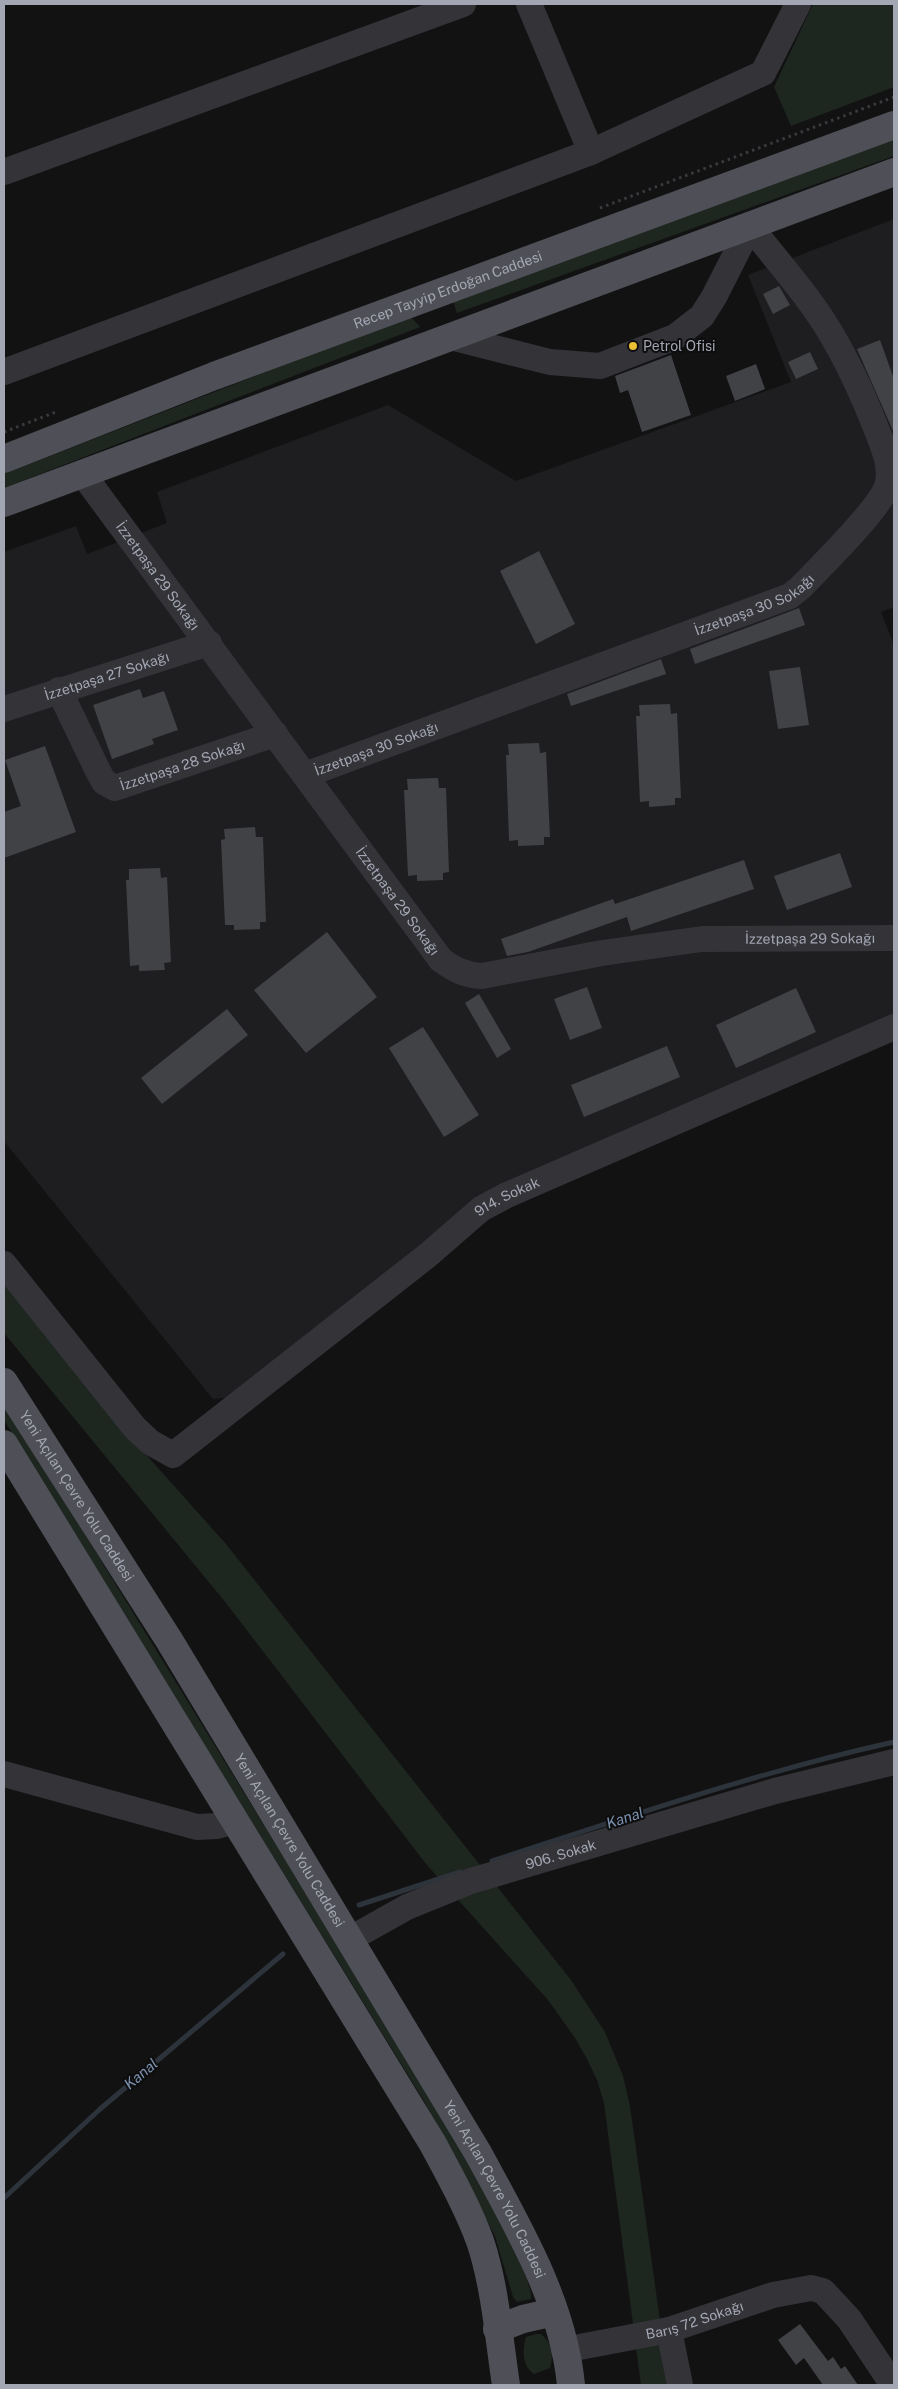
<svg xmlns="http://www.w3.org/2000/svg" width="898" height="2389" viewBox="0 0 898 2389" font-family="'Public Sans',sans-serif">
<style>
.built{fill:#1e1e20}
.green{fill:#1e2620}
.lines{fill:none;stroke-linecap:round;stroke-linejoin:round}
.stream{stroke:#2c333b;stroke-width:5}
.building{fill:#414246}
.path{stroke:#393a3f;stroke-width:3;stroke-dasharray:2.5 4;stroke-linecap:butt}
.minor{stroke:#333338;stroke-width:26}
.major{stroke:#4f5057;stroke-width:28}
.poi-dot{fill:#ebc032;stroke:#0d0d0e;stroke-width:2}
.labels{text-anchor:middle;stroke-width:4;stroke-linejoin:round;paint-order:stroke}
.street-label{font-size:14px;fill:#a3a7b3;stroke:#0d0d0e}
.poi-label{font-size:14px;fill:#a3a7b3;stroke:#0d0d0e;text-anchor:start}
.water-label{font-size:15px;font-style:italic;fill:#7b91ae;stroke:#0d0d0e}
</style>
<rect width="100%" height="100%" fill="#121213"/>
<path class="built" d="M894,219V607L881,612L894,645V1018L470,1205L230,1397L213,1399L4,1141V552L76,526L87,554L167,523L157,492L388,405L516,481L791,382L748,275Z"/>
<path class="green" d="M813,4H894V87L791,126L774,87Z
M894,138V156L457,313L453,301Z
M407,317L413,319L420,327L4,488V474Z
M4,1279L150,1459L226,1544L571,1980L605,2032L623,2076L630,2106L669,2385H641L604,2103L597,2080L587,2059L575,2038L548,2000L426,1864L226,1603L4,1333Z
M4,1403L430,2095C446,2124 536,2277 531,2299L517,2302L513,2297L495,2236L424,2101L4,1420Z
M536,2334H541C552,2343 554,2355 550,2368L534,2374C522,2366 522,2350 526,2337Z"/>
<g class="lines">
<path class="stream" d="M492,1861C625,1818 758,1772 894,1742
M359,1905L460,1872
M4,2198L99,2110L283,1954"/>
</g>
<path class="building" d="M779,286L790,305L773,314L763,294Z
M880,340L894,379V433L857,349Z
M810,352L818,369L796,379L788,362Z
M671,355L691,415L642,432L628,390L620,393L615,376Z
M756,364L765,389L735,401L726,376Z
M539,551L575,624L536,644L500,571Z
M799,608L805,625L695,664L690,649Z
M661,659L666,674L571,706L567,694Z
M800,667L809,725L778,729L769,671Z
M140,689L143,698L164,691L178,730L152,739L154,744L112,759L93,705Z
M670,704L671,714L677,713L681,798H675V805L649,807V801L640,802L636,716H640L639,705Z
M539,743L540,753L546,752L550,837H544V845L518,846V840L509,841L506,755H509L508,744Z
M45,746L76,832L4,858V812L21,806L5,760Z
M438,778L439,788H446L449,872L443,873V880L417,881V875L408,876L404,790H408L407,779Z
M255,827L256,837H263L266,922H260V929L234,930V925H225L221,840L225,839L224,829Z
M840,853L852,887L787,910L774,876Z
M744,860L754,889L631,931L627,917L528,952L507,956L501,939L613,899L615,904Z
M160,868L161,878L167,877L171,962L164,963L165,970L139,971V965L130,966L126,880H129V869Z
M327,932L377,997L306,1053L254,990Z
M587,987L602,1028L570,1040L554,999Z
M796,988L816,1032L736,1068L716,1025Z
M479,994L511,1049L497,1058L465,1003Z
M227,1009L248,1035L162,1104L141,1078Z
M423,1027L479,1115L444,1137L389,1048Z
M667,1046L680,1077L584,1117L571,1085Z
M800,2324L828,2361L833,2357L841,2369L845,2366L858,2385H823L804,2358L796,2365L778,2340Z"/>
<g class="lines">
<path class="path" d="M600,208L894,97
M4,432L56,412"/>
<g class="minor">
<path d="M529,4L591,152"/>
<path d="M4,172L463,4"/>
<path d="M4,372L591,152L763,73L798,4"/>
<path id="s1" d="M82,473L441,960C455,970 465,975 482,976L602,953L702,939L892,938"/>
<path id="s2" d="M59,690L98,771L104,782L115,788L275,734"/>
<path id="s3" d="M4,709L209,643"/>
<path id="s4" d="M305,775L790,596L801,587C821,566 879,510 887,486C893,467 883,446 876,428C863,395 848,362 830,332C808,295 777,261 750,226L714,297L702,316L675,337L600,366L550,362L450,337"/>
<path id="s5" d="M4,1264L135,1428L150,1442L173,1455L428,1255L481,1209L507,1195L894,1027"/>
<path d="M4,1774L197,1827L217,1826L235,1821"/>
<path id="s6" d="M350,1939L407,1907L471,1881L775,1791L894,1762"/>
<path d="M669,2330L680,2385"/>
<path id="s7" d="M564,2350L669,2330L773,2295L811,2288L823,2291L849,2319L893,2385"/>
</g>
<g class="major">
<path id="s8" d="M4,459L214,376L894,125"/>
<path d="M4,503L894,172"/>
<path id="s9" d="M4,1382L169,1640L478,2153C517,2225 563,2302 571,2385"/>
<path d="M4,1444L433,2144C450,2176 468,2208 480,2241C495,2285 499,2339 506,2385"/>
<path d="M497,2329L523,2319L554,2312"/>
</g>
</g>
<circle class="poi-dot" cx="633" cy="346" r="5"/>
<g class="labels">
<g class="street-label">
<text dy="5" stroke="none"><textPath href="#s8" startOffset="475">Recep Tayyip Erdoğan Caddesi</textPath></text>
<text dy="5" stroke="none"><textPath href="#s1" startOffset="128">İzzetpaşa 29 Sokağı</textPath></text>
<text dy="5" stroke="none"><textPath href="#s4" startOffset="481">İzzetpaşa 30 Sokağı</textPath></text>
<text dy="5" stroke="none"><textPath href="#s3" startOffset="108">İzzetpaşa 27 Sokağı</textPath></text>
<text dy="5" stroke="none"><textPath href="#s4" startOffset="76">İzzetpaşa 30 Sokağı</textPath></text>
<text dy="5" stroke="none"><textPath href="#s2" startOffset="186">İzzetpaşa 28 Sokağı</textPath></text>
<text dy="5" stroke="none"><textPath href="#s1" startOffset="532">İzzetpaşa 29 Sokağı</textPath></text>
<text dy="5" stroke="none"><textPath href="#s1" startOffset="981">İzzetpaşa 29 Sokağı</textPath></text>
<text dy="5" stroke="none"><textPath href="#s5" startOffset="680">914. Sokak</textPath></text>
<text dy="5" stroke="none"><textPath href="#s9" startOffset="135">Yeni Açılan Çevre Yolu Caddesi</textPath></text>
<text dy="5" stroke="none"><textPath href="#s9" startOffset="540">Yeni Açılan Çevre Yolu Caddesi</textPath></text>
<text dy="5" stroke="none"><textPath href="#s6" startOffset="228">906. Sokak</textPath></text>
<text dy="5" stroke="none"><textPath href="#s9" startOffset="945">Yeni Açılan Çevre Yolu Caddesi</textPath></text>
<text dy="5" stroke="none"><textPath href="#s7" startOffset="134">Barış 72 Sokağı</textPath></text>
</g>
<g class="poi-label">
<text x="643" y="351">Petrol Ofisi</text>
</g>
<g class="water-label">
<text transform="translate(625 1818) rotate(-18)" y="5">Kanal</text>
<text transform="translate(141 2074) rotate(-40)" y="5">Kanal</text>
</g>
</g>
<rect width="898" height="2389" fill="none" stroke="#a3a7b3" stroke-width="10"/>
</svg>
